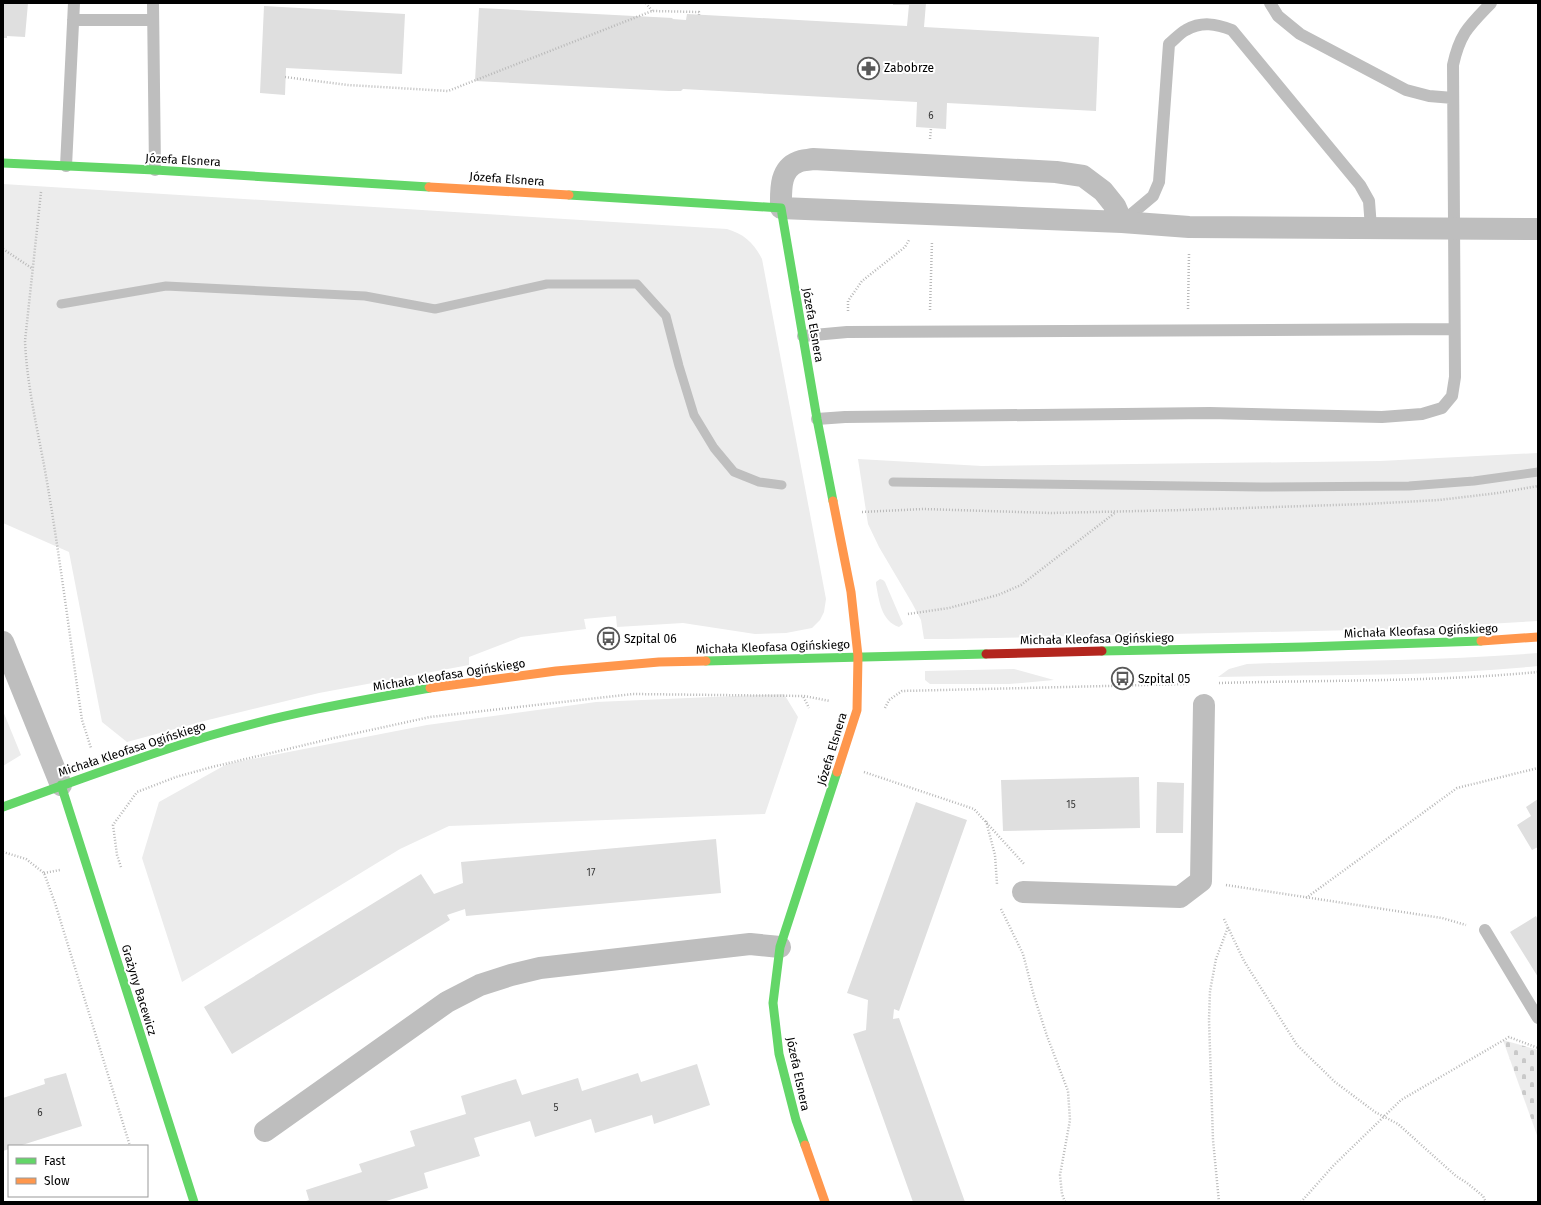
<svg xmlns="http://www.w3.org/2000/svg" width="1541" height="1205" viewBox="0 0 1541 1205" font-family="'Fira Sans',sans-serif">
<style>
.green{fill:#ececec}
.cemetery{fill:url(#cemetery-stones)}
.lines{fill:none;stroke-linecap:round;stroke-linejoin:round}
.stream{stroke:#bfbfbf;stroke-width:9}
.building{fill:#dfdfdf}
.path{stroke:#b9b9b9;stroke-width:2.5;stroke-dasharray:1 2;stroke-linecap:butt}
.lane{stroke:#bebebe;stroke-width:12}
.street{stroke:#bebebe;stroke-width:22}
.fast{stroke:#63d668;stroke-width:9}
.slow{stroke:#ff974d;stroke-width:9}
.jam{stroke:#b3261e;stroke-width:9}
.labels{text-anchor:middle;stroke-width:4;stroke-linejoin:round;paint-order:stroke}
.number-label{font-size:10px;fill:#383838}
.poi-label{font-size:12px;fill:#000;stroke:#fff;text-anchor:start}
.street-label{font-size:12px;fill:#000;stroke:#fff}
</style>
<defs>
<pattern id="cemetery-stones" width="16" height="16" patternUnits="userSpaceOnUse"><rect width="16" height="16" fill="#ececec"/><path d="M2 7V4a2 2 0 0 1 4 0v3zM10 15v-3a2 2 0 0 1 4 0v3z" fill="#c9c9c9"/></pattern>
</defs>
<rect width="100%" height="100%" fill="#fff"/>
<path class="green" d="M3,184L727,229C744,234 754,243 762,259L826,599L824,612L820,620L812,628L786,633L755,634L683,623L617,627L616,616L584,619L586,629L521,637L469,657V665L319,693L208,720L127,742L102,722L69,552L3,523Z
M1538,453V621L1401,629L947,639H924L921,620L912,603L879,547L868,524L858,459L982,466L1380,461Z
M880,579L883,580L885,582L903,624L899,627C881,621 879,600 876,584V582Z
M1538,653V666C1432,677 1324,674 1218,677L1229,669L1247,664C1344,660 1441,661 1538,653Z
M1014,669L1054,680L1009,684H930L925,680V671Z
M784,694L798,717L765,814L449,826L400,849L182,982L142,858L159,802L227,764L427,725L596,702Z
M3,711L21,755L3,766Z"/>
<path class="cemetery" d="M1503,1040L1538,1050V1138Z"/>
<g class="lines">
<path class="stream" d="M61,304L166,286L365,296L435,309L547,284H637L666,316L679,366L694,415L714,448L734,472L759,482L782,485
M893,482L1261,487L1409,486L1474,481L1538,472"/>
</g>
<path class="building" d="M3,3H28L25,37L7,36V38H3Z
M893,3H926L924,27L1099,37L1096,111L947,103L946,129L916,127L917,102L683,89L681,91H669L475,81L479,8L673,18L672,19L686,20L687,14L907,26L909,5H893Z
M264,6L405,14L402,74L286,68L285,95L260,93Z
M1139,777L1140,828L1003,831L1001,780Z
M1157,782L1184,783L1183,833H1156Z
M1538,799V847L1532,850L1517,825L1531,816L1526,807Z
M916,802L967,820L899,1011L894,1009L893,1019L899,1018L965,1202H913L853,1034L866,1030L868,1000L847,993Z
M716,839L721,893L466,916L465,909L447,915L450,920L232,1054L204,1007L421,874L434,894L463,883L461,862Z
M1536,916L1538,920V977L1510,932Z
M697,1064L710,1105L654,1124L652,1115L595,1133L591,1119L535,1137L530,1121L474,1138L480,1156L424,1173L428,1188L383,1202H303L309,1200L306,1190L362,1172L359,1164L415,1146L410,1131L466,1114L461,1096L516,1079L522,1095L578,1078L582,1091L638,1073L641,1082Z
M66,1073L82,1126L19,1146H9V1149L3,1151V1098L45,1084L44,1079Z"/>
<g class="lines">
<path class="path" d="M646,3L652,11
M285,77L348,85L448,91L652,11L699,12V15
M930,139L931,128
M41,192L25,341C27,387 38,431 46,476C60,557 70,639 82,720L91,748
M3,249L33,269
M1188,309L1189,254
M930,310L932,241
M848,311V301L862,281L905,247L909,240
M862,512L923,509L1051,513L1184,510L1366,504L1439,500L1498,493L1538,486
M908,614L949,608L998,595L1021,585L1116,512
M1219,683C1325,680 1432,682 1538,672
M804,696L830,701
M885,708L889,700L902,691L1188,684
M864,772L974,809L1025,865
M986,821L995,855L997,884
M3,852L26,859L44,873L55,903L130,1146
M121,867L117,855L113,825L137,792L176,777L212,767L334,738L430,717L633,694L803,696L809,708
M44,873L60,870
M1226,885L1442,918L1466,925
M1306,898L1457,788L1538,768
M1001,909L1023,954L1034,996L1047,1036L1068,1091L1070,1120L1060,1175L1062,1194L1065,1202
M1224,919L1244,961L1297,1045L1335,1082L1375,1112L1398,1124L1456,1176L1467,1183L1483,1196L1486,1202
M1219,1202L1213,1140L1209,1020L1210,991L1216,959L1228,927
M1301,1202L1334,1165L1401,1100L1509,1037L1538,1048"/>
<path class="lane" d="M153,3L155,170
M1270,3L1278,16L1300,34L1406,90L1429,96L1453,98
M73,20H153
M66,166L74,3
M1122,222L1153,196L1159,182L1169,44C1174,40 1180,33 1186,30C1202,21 1216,24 1232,30L1360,185L1369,201L1371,228
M803,336L847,332L1454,329
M817,419L845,417L1210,413L1382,417L1422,414L1442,408L1452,396L1455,377L1453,65C1460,33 1469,26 1491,3
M1485,930L1538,1018"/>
<path class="street" d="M1122,222L1115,206L1103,191L1083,176L1056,172L813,159C809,160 802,160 798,162C779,169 781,192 781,208L1122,222L1189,227L1538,229
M3,642L61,785
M1023,892L1180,897L1201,881L1204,705
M265,1131L447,1002L480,985L511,975L540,968L750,944L780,947"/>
<path class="fast" d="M3,163L155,170L429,187
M569,195L781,208L817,419L833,501
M1102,651L1304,647L1481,641
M706,661L986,654
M61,785L194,1202
M3,807C72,782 141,756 212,735C283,714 357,701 430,688
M805,1145L796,1120L779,1054L773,1003L780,947L837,772"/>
<path class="slow" d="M429,187L569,195
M833,501L851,592L858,656L857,710L837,772
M1481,641L1538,637
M430,688L556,671L659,662L706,661
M805,1145L825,1202"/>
<path class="jam" d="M986,654L1102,651"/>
</g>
<defs>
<symbol id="pharmacy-ring" viewBox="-11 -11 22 22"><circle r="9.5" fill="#fff" stroke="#595959" stroke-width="1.5"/><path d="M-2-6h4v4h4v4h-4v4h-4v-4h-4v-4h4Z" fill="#595959"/></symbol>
<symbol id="bus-ring" viewBox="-11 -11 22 22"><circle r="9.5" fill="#fff" stroke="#595959" stroke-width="1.5"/><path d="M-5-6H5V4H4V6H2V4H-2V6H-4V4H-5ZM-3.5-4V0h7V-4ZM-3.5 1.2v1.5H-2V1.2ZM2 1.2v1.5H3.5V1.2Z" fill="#595959"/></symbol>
</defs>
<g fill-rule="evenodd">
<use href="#pharmacy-ring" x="856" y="56" width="25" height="25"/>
<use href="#bus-ring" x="596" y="626" width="25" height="25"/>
<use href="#bus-ring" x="1110" y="666" width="25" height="25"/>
</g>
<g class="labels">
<g class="number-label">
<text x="931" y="119">6</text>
<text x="1071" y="808">15</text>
<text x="591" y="876">17</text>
<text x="556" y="1111">5</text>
<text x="40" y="1116">6</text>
</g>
<g class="poi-label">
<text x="884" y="72">Zabobrze</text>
<text x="624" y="643">Szpital 06</text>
<text x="1138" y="683">Szpital 05</text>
</g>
<g class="street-label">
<text transform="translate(183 160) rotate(3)" y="4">Józefa Elsnera</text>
<text transform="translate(507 179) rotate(4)" y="4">Józefa Elsnera</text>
<text transform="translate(813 325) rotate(80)" y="4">Józefa Elsnera</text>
<text transform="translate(1421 631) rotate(-2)" y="4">Michała Kleofasa Ogińskiego</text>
<text transform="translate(1097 639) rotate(-1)" y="4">Michała Kleofasa Ogińskiego</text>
<text transform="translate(773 647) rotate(-2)" y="4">Michała Kleofasa Ogińskiego</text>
<text transform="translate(449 675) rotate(-9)" y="4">Michała Kleofasa Ogińskiego</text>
<text transform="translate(132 749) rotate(-18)" y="4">Michała Kleofasa Ogińskiego</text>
<text transform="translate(832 749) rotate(-73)" y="4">Józefa Elsnera</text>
<text transform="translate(139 990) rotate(73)" y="4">Grażyny Bacewicz</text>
<text transform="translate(798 1074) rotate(78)" y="4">Józefa Elsnera</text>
</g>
</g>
<rect width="1541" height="1205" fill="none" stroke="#000000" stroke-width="8"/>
<rect x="8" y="1145" width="140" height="52" fill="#ffffff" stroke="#999999"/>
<rect x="16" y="1158" width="20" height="6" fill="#63d668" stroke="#999999"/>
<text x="44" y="1165" font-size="12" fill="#000000">Fast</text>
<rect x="16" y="1178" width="20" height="6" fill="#ff974d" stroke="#999999"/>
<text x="44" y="1185" font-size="12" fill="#000000">Slow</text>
</svg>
